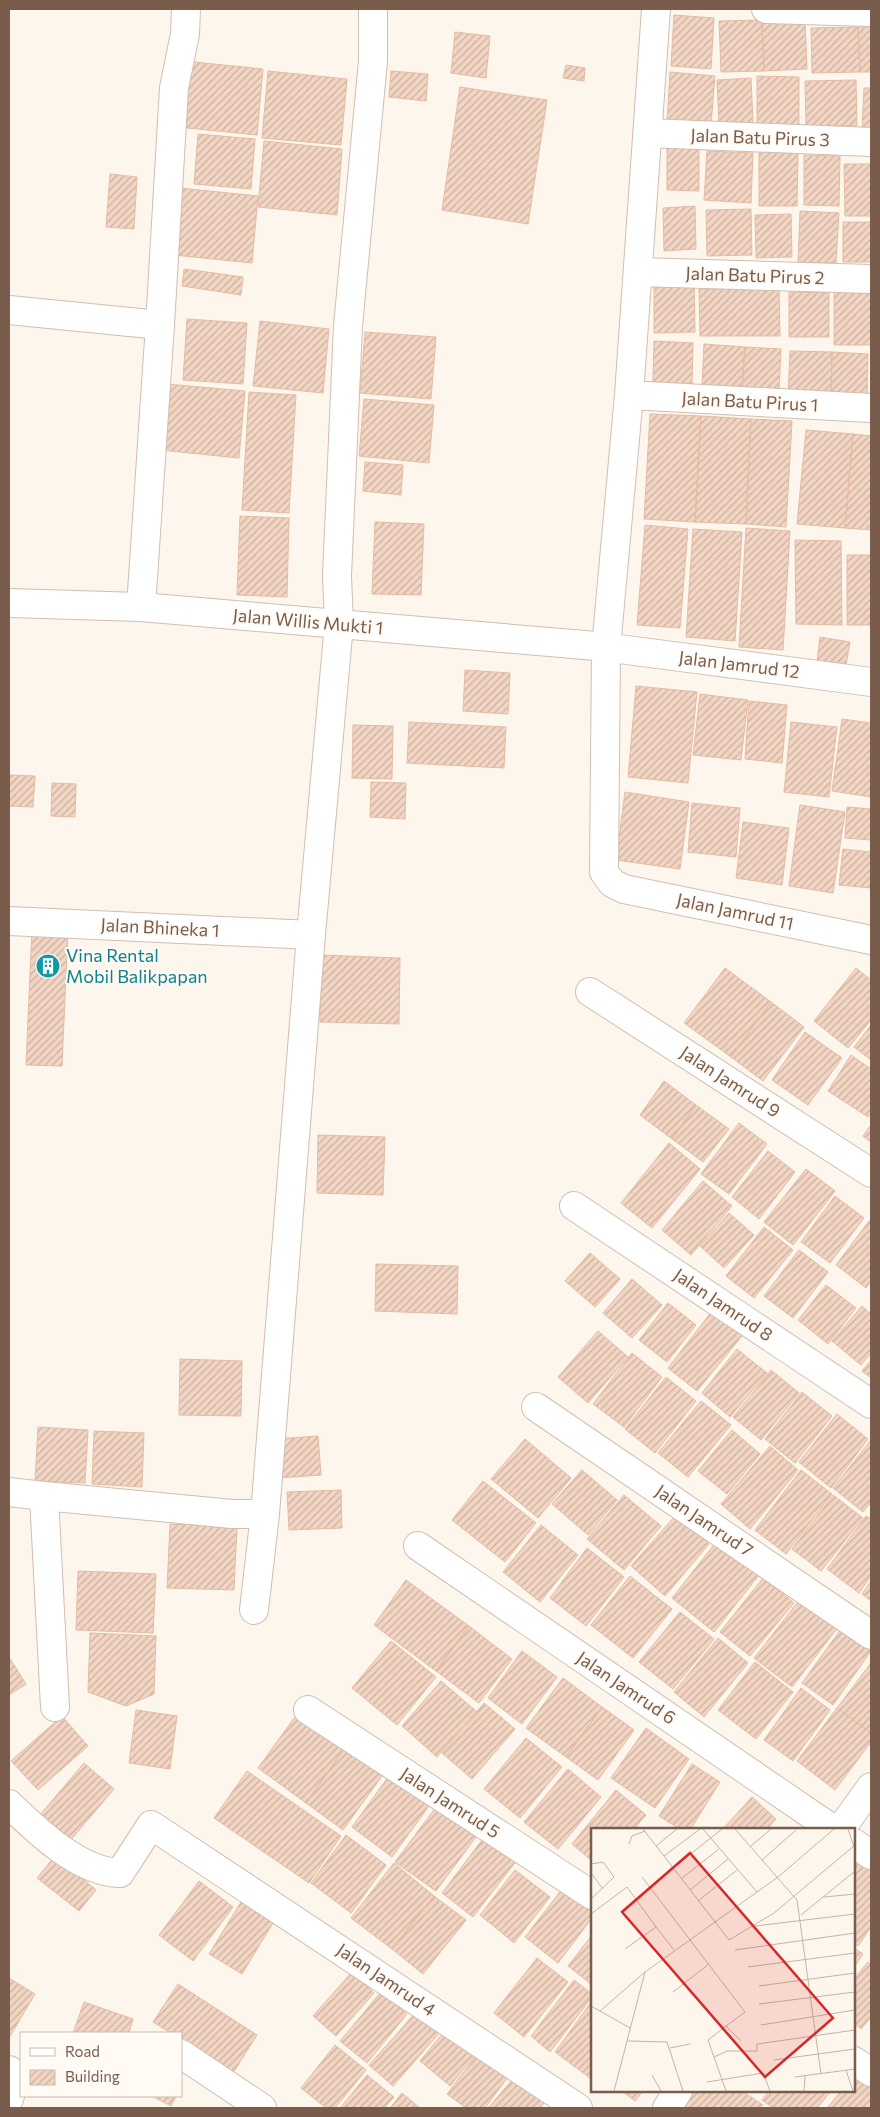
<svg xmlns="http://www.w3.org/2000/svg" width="880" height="2117" viewBox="0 0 880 2117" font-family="Commissioner,sans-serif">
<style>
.building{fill:url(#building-hatch);stroke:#e6bba3}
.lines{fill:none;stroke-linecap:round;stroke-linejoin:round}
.street-casing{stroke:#d1beb0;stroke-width:30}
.street{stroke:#fff;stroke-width:28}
.labels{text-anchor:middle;stroke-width:4;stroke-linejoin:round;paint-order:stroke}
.street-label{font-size:18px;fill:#7a5c4d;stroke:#fffaf3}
.culture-label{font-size:18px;fill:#0d838f;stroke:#fffaf3;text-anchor:start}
.inset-road{fill:none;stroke:#c5b3a7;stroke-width:1}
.view{fill:#d62828;fill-opacity:0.15;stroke:#d62828;stroke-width:2.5}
.inset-edge{fill:none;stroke:#7a5c4d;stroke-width:2.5}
</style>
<defs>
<pattern id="building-hatch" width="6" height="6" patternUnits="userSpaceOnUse" patternTransform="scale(1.25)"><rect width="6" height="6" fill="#f3d5c3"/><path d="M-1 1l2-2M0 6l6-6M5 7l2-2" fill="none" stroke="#cab0a1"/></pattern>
</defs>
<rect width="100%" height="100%" fill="#fdf6ec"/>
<path class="building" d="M674,15L714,18L711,69L671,66Z
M805,19L807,69L764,71L762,20Z
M762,20L764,71L721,72L719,21Z
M858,27H871V72H860Z
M858,27L860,72L812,73L811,28Z
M455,32L490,36L486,78L451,73Z
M185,61L263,69L257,135L178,127Z
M566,65L585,68L584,81L563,78Z
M268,71L347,79L341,145L262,138Z
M391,71L428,74L426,101L389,97Z
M670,72L715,76L711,125L667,122Z
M757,76L799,77V127L757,126Z
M751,78L753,123L719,124L717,80Z
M856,80L857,126H806L805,81Z
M460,87L547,100L528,224L442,210Z
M864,88H871V129H862Z
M198,134L255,139L251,189L194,184Z
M264,141L342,149L337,215L258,207Z
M667,145H699V191L667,190Z
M707,151L753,153L751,203L704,200Z
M759,151L798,152L797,206H759Z
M804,155L840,156L839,206L804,205Z
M844,164H871V216H845Z
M110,174L137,177L134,229L106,227Z
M180,188L258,196L252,263L174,255Z
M695,206L696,249L664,251L663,208Z
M751,209L752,255L707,256L706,210Z
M800,211L839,213L836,263L798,262Z
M791,214L792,257L756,258L755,215Z
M843,222H871V262H843Z
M184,269L243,277L241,295L182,286Z
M694,277L695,332L654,333V278Z
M834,286H871V345H834Z
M779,288L780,336H700L699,289Z
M789,292L829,293V337H789Z
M187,319L247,323L243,384L183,380Z
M260,321L329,329L323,393L253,386Z
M365,332L436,337L431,399L360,393Z
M654,341L693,343L692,384L653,382Z
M704,344L745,347L742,388L702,386Z
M745,347L781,349L779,391L742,388Z
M790,351L832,352L831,397L788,396Z
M832,352L868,354L867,399L831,397Z
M167,384L245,391L239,458L161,450Z
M249,392L296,395L289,513L242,510Z
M364,399L434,405L429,463L359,456Z
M650,414L701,416L695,522L644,519Z
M701,416L751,419L746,524L695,522Z
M751,419L792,421L786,527L746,524Z
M806,430L853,434L845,528L797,524Z
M853,434L871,436V530L845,528Z
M365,462L403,465L401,495L363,491Z
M240,516L289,518L287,597L237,595Z
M375,522L424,524L421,595L372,594Z
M645,525L688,529L680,628L637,625Z
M746,528L790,531L783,650L739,647Z
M693,529L742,532L735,641L686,637Z
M795,540L841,541L842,625L796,624Z
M847,555H871V625H847Z
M820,637L850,642L846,665L817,661Z
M465,670L510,673L508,714L463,711Z
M636,686L697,692L688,783L628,777Z
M700,694L748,700L741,760L693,755Z
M749,701L787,705L782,763L745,759Z
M842,719L871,723V797L832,791Z
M409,722L506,727L504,768L407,763Z
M791,722L837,727L829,797L784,792Z
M353,725L393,726L392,779L352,778Z
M9,775L35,776L33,807L9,806Z
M371,782L406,783L405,819L370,817Z
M52,783L76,784L75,817L51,816Z
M625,792L689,802L680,869L616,860Z
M692,803L740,808L736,857L688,852Z
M800,805L845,812L833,893L789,886Z
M847,807L871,809V840L845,838Z
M743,822L789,828L782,885L736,878Z
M843,849L871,852V888L839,885Z
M32,928L68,930L62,1066L26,1065Z
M321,955L400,958L399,1024L320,1022Z
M725,968L771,1002L731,1057L684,1023Z
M856,968L871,980V1020L848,1048L814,1021Z
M771,1002L804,1027L763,1081L731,1057Z
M871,1025V1060L854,1047Z
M805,1032L842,1058L808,1105L772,1080Z
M851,1055L871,1069V1112L868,1117L828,1091Z
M664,1081L696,1105L672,1139L640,1115Z
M696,1105L729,1129L703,1162L672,1139Z
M739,1123L767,1144L729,1194L701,1174Z
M871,1125V1142L863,1136Z
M318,1135L385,1137L383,1195L317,1193Z
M669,1143L700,1169L652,1228L621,1203Z
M768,1151L795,1172L759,1219L732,1197Z
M806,1169L835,1191L793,1245L764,1222Z
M703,1181L732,1206L691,1255L662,1230Z
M835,1196L864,1218L830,1263L801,1242Z
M729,1213L754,1235L724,1268L700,1246Z
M869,1221L871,1223V1281L866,1288L836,1265Z
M764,1227L793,1250L754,1298L726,1276Z
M799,1250L828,1272L793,1318L764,1296Z
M590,1253L620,1279L595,1307L565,1281Z
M376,1264L458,1266L457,1314L375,1311Z
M632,1279L662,1305L632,1338L603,1313Z
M826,1285L856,1308L828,1344L798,1320Z
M668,1303L696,1325L667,1362L639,1340Z
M862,1306L871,1314V1353L861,1365L832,1341Z
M715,1307L746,1331L697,1391L668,1368Z
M598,1331L628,1357L588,1403L558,1377Z
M737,1349L767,1373L730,1417L702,1393Z
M632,1353L662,1377L624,1427L593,1404Z
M180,1359L242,1361L241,1416L179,1415Z
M871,1360V1378L862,1371Z
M771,1370L799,1393L761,1440L733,1417Z
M666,1377L696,1401L655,1453L625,1429Z
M802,1392L832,1416L795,1463L765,1439Z
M701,1401L731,1425L688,1477L658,1453Z
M837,1414L868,1439L831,1488L799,1462Z
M38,1427L88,1430L85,1483L35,1481Z
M732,1430L760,1454L727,1494L698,1471Z
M94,1431L144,1433L142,1487L92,1484Z
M318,1436L321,1475L278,1478L275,1439Z
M525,1439L571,1478L538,1518L491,1479Z
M871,1440V1502L863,1512L833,1488Z
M770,1446L798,1470L750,1529L721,1504Z
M582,1470L617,1500L588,1535L552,1504Z
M801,1470L832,1494L786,1554L755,1530Z
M483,1481L536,1523L505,1562L452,1520Z
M341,1490L342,1528L289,1530L287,1492Z
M624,1495L661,1526L624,1570L587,1539Z
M833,1495L863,1518L821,1571L792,1549Z
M676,1515L709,1544L665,1596L631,1566Z
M866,1516L871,1519V1576L859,1593L827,1569Z
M170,1524L237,1526L234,1590L167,1588Z
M541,1525L578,1555L540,1602L503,1572Z
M717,1541L759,1575L714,1632L672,1598Z
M587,1548L624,1577L586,1626L550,1598Z
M78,1571L156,1574L153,1633L76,1630Z
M630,1576L672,1609L633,1658L591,1625Z
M763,1578L794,1603L750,1656L720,1632Z
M406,1580L469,1626L436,1671L374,1625Z
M871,1581V1601L862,1594Z
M805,1593L842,1622L792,1687L754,1658Z
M680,1612L714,1639L673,1689L639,1662Z
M846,1622L871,1640V1651L833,1705L802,1683Z
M469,1626L512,1659L479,1703L436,1671Z
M90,1633L156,1636L154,1694L126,1706L88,1692Z
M718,1638L748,1663L704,1717L674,1692Z
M391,1641L436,1677L397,1725L352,1688Z
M522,1651L557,1677L522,1724L488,1698Z
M9,1657L26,1684L9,1695Z
M755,1662L793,1692L756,1739L718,1710Z
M871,1663V1733L837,1708Z
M563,1678L602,1707L566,1757L526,1728Z
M441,1681L476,1711L437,1757L402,1726Z
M801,1688L830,1710L793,1761L764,1740Z
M484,1703L515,1729L472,1779L442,1753Z
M602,1707L634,1730L598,1780L566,1757Z
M837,1708L871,1733V1742L835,1790L797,1761Z
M136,1710L177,1716L170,1769L129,1763Z
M297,1714L344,1749L306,1803L258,1768Z
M62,1716L88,1746L38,1790L11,1761Z
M646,1728L689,1759L655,1808L611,1778Z
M526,1738L562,1767L520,1818L484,1789Z
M344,1749L382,1776L343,1830L306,1803Z
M84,1763L114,1789L69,1842L39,1816Z
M692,1764L720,1782L690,1830H681L659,1816Z
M568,1769L601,1797L558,1849L524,1822Z
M247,1771L341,1836L309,1883L214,1818Z
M391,1773L431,1803L392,1857L352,1827Z
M616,1790L646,1815L633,1830H592V1861L572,1844Z
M752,1797L776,1819L766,1830H722Z
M439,1803L479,1833L436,1891L395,1862Z
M346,1835L386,1865L351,1913L311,1883Z
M485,1836L517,1860L473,1917L442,1893Z
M861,1855L871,1863V1927L858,1946L854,1943V1865Z
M55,1856L96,1890L79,1911L37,1878Z
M394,1863L434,1896L392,1949L351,1918Z
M515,1870L550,1897L514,1943L480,1915Z
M199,1881L233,1907L193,1961L159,1935Z
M563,1888L592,1910V1918L558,1963L525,1937Z
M434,1896L466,1920L423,1974L392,1949Z
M244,1897L276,1918L242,1974L209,1954Z
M592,1935V1985L568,1966Z
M854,1948L863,1954L854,1967Z
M537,1958L568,1982L524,2037L494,2013Z
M868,1962L871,1965V2017L861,2029L854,2023V1979Z
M352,1972L374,1993L336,2036L313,2016Z
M9,1978L35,1994L9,2038Z
M574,1980L592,1994V1997L550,2052L531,2036Z
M178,1984L257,2035L233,2073L181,2040V2033H171L153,2022Z
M381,1992L407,2014L367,2063L340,2041Z
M592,2001V2074L590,2078L555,2052Z
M84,2002L133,2019L129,2033H73Z
M418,2010L442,2030L393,2086L369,2065Z
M448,2027L478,2052L450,2086L420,2061Z
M335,2045L366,2070L335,2108H326L301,2088Z
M483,2047L513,2070L485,2108H466L447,2094Z
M518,2073L548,2098L540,2108H488Z
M854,2074L871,2085V2108H827L841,2091H854Z
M367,2075L394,2097L384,2108H340Z
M622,2091H643L635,2101Z
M695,2091H742L763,2105L760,2108H682Z
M769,2091H831L817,2108H773L762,2100Z
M402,2093L420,2108H390Z
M152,2096H176L171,2106Z"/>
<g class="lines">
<defs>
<path id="street" d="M656,9L629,395L606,648L604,872L612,883L624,889L871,940
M766,9L871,12
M648,133L871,142
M639,272L871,279
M9,310L160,325L141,607
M160,325L174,88L185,34L186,9
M629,395L871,408
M9,603L141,607L596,646L871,682
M9,921L311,935
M590,992L871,1173
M574,1206L871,1404
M536,1407L871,1635
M9,1492L44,1496
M418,1546L834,1830
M254,1610L265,1514
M55,1707L44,1496L232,1514H265L311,935L339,624L337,576L348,326L373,61V9
M308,1710L592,1895
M9,1804C37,1831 79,1872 120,1873L151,1825L578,2108
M840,1830L871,1787
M854,1843L871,1855
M181,2054L262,2108
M854,2061L871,2072
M9,2070L14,2081L9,2099
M667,2108L678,2091"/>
</defs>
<use href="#street" class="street-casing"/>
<use href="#street" class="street"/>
</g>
<defs>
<symbol id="building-disc" viewBox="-11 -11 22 22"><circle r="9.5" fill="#0f9aa8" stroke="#fffaf3"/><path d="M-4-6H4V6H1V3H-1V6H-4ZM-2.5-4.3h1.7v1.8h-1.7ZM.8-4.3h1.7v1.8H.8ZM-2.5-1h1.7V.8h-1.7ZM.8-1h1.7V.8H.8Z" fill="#fff"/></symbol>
</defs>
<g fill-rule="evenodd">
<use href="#building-disc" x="34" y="952" width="28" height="28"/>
</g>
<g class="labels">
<g class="street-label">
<text transform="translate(760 138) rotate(2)" y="6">Jalan Batu Pirus 3</text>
<text transform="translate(755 276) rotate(2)" y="6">Jalan Batu Pirus 2</text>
<text transform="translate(750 402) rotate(3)" y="6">Jalan Batu Pirus 1</text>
<text transform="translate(308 622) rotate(5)" y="6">Jalan Willis Mukti 1</text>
<text transform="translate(739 665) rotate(7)" y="6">Jalan Jamrud 12</text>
<text transform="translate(735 912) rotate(12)" y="6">Jalan Jamrud 11</text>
<text transform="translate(160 928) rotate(3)" y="6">Jalan Bhineka 1</text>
<text transform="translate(730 1082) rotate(33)" y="6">Jalan Jamrud 9</text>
<text transform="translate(723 1305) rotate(34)" y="6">Jalan Jamrud 8</text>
<text transform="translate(704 1521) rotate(34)" y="6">Jalan Jamrud 7</text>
<text transform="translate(626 1688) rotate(34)" y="6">Jalan Jamrud 6</text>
<text transform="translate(450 1803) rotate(33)" y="6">Jalan Jamrud 5</text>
<text transform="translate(386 1980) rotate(34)" y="6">Jalan Jamrud 4</text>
</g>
<g class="culture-label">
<text x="66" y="962">Vina Rental<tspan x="66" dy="21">Mobil Balikpapan</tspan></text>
</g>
</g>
<g transform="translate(591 1828)">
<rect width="264" height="264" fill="#fdf6ec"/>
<path class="inset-road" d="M52,1L138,112L183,85L264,17M112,1L166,64M144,1L206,72L230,246M257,1L264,22M38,16L41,8L54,3M65,18L86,1M160,18L180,1M73,28L109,1M171,32L205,2M0,36L12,34L23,49L0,71M82,40L131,1M0,45L12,61M51,49L154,184L135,198L150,213M90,51L128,21M99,62L137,31M233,69L264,66M107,73L146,42M0,86L36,59L65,99M210,87L264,43M164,98L264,86M34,121L65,99L83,122M144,122L264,105M157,139L264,125M168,158L264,145M82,164L118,136M168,176L264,164M0,178L39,200M9,183L54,144M170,197L264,182M37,213L76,214L92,263M79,220L99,216M123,229L136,223H166V216L264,202M183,232L264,221M255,242L262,263M61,247L70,263M204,249L264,241M116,254L172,245L179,263M23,263L54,144L187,49L243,1M135,263L117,212L135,198M213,263L214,248"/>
<path class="view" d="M99,25L242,190L174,249L31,84Z"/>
<rect width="264" height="264" class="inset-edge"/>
</g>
<rect width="880" height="2117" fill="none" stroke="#7a5c4d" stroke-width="20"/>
<rect x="20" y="2032" width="162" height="65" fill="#fffaf3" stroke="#cabbb1"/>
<rect x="30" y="2048" width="25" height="8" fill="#ffffff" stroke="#cabbb1"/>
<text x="65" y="2057" font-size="15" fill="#7a5c4d">Road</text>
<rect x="30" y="2070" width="25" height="15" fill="url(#building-hatch)" stroke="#cabbb1"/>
<text x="65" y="2082" font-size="15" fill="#7a5c4d">Building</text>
</svg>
